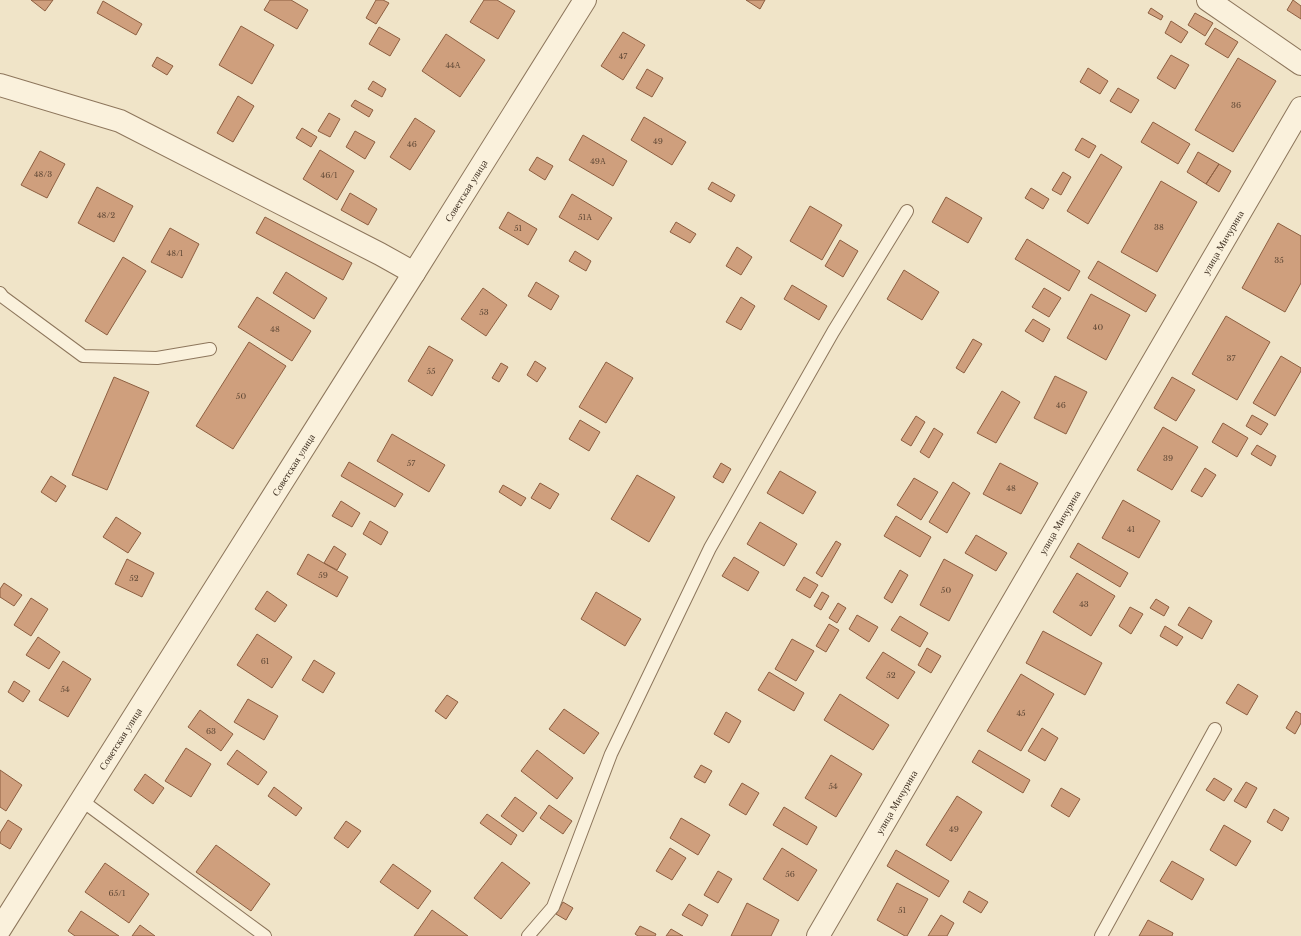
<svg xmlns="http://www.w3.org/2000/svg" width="1301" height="936" viewBox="0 0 1301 936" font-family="'Libre Baskerville',serif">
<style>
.building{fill:#cf9f7d;stroke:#8d5f41}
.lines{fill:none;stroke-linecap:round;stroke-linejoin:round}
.service-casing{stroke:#8d765c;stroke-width:14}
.minor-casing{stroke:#8d765c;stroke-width:24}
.service{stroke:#faf1dc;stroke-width:12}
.minor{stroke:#faf1dc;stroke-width:22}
.labels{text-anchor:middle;stroke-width:3.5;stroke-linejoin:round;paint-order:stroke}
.number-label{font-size:8px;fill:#624a37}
.street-label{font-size:10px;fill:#3d2e20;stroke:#f7eed8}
</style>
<rect width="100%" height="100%" fill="#f0e4c8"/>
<path class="building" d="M31,0H53L45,11Z
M270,0H291L308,10L297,29L264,10Z
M376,0H383L389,3L376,24L366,18Z
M484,0H497L515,11L498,39L470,22Z
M746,0H765L760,9Z
M1293,0L1301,6V19L1287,10Z
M103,1L142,24L136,35L97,13Z
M1151,8L1163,16L1161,20L1148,13Z
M1195,13L1213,23L1205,36L1188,25Z
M1171,21L1188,32L1181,43L1165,33Z
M241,26L274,45L252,84L219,65Z
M379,27L400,39L390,56L369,44Z
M1215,28L1238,42L1228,58L1205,44Z
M623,32L645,45L623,80L601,66Z
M446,34L485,60L460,97L422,71Z
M1171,55L1189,65L1175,89L1157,78Z
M157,57L173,66L167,75L152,66Z
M1238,58L1276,81L1233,152L1195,130Z
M1088,68L1108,81L1100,94L1080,82Z
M647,69L663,78L652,97L636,88Z
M373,81L386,89L382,97L368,89Z
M1118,88L1139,100L1131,113L1110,101Z
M238,96L254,106L233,142L217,133Z
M355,100L373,110L369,117L351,106Z
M329,113L340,119L330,137L318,131Z
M644,117L686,142L672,165L631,140Z
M415,118L435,131L410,170L390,157Z
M1153,122L1190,144L1178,164L1141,142Z
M302,128L317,137L311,147L296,138Z
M355,131L375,142L365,159L346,147Z
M583,135L627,161L613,186L569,160Z
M1082,138L1096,146L1089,158L1075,150Z
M320,150L354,171L337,200L303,179Z
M40,151L65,164L47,198L21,185Z
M1198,152L1219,164L1206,184L1187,172Z
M1101,154L1122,167L1088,224L1067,211Z
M537,157L553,166L545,180L529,170Z
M1219,164L1231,171L1219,192L1206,184Z
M1063,172L1071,177L1061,195L1052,190Z
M1161,181L1197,202L1157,272L1121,252Z
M712,182L735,195L731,202L708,189Z
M97,187L133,206L114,242L78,223Z
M1031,188L1049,199L1043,209L1025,198Z
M350,193L377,209L368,225L341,210Z
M572,194L612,218L598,240L559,217Z
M946,197L982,218L968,243L932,222Z
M810,206L842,225L822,260L790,241Z
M508,212L537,229L528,245L499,228Z
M265,217L352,263L343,280L256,233Z
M676,222L696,234L690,243L670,232Z
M1278,223L1301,236V283L1285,312L1242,288Z
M170,228L199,244L182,278L151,262Z
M1027,239L1080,271L1069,291L1015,259Z
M840,240L858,251L843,277L825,266Z
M737,247L752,257L741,275L726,266Z
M575,251L591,261L586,271L569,261Z
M123,257L146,271L107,335L85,321Z
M1098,261L1156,295L1146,312L1088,278Z
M904,270L939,292L922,320L887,299Z
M286,272L327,298L314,319L273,293Z
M536,282L559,296L551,310L528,296Z
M792,285L827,306L819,320L784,299Z
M483,288L507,305L486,336L461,319Z
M1044,288L1061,298L1049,317L1032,307Z
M1091,294L1130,315L1106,360L1067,338Z
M257,297L311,331L292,361L238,327Z
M741,297L755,306L741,330L726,322Z
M1226,316L1270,342L1237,400L1192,374Z
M1033,319L1050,329L1043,342L1025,331Z
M973,339L982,344L964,373L956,368Z
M249,342L286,366L233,449L196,426Z
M429,346L453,360L432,396L408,381Z
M1281,356L1301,368V371L1275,416L1253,403Z
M535,361L546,368L537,382L527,375Z
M606,362L633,378L606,423L579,407Z
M501,363L508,367L499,382L492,378Z
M1055,376L1087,392L1066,434L1034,418Z
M114,377L149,392L107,490L72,475Z
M1172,377L1195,390L1176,421L1154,408Z
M1002,391L1020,402L996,443L977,433Z
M1252,415L1268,424L1261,435L1246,426Z
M916,416L925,422L911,446L901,440Z
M580,420L600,432L589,451L569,439Z
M1223,423L1248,438L1237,457L1212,442Z
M1163,427L1198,447L1172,490L1137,470Z
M934,428L943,434L929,458L920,452Z
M392,434L445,465L429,492L377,461Z
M1257,445L1276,456L1271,466L1251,454Z
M349,462L403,494L395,507L341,476Z
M721,463L731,469L723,483L713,477Z
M1000,463L1038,483L1021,514L983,494Z
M1205,468L1216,475L1202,497L1191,491Z
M780,471L816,492L803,514L767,493Z
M637,475L675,497L649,542L611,519Z
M51,476L66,486L56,502L41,492Z
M914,478L938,492L921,520L897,505Z
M953,482L970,493L947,533L929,522Z
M540,483L559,494L550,509L531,498Z
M503,485L526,498L521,506L499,492Z
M1123,500L1160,521L1139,558L1102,538Z
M341,501L360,513L352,527L332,516Z
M896,516L931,537L920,557L884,536Z
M116,517L141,533L128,553L103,537Z
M370,521L388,532L381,545L363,534Z
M760,522L797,544L784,566L747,544Z
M976,535L1007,553L996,571L965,553Z
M836,541L841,544L822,577L816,573Z
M1078,543L1128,573L1120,587L1070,557Z
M334,546L346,554L337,570L324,563Z
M308,554L348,577L337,597L297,574Z
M734,557L759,572L748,591L722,576Z
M127,559L154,573L142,597L115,584Z
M944,559L973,575L949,621L920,605Z
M900,570L908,575L892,603L884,598Z
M1077,573L1115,596L1091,636L1053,612Z
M804,577L818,585L810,598L796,590Z
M4,583L22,595L14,606L0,597V589Z
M267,591L287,605L275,622L255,609Z
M596,592L641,619L625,646L581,619Z
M822,592L829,596L821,610L814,606Z
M31,598L48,609L31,636L14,625Z
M1156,599L1169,607L1164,616L1150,608Z
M838,603L846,608L837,623L829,618Z
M1130,607L1143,614L1131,634L1119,626Z
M1189,607L1212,621L1202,639L1178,625Z
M857,615L878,627L869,642L849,629Z
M900,616L928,633L920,647L891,630Z
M829,624L839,630L826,652L816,646Z
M1165,626L1183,637L1177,646L1160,636Z
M1043,631L1102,663L1085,695L1026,663Z
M257,634L292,657L272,688L237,665Z
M38,637L60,652L49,669L26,655Z
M792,639L814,651L796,681L775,669Z
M927,648L941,656L931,673L918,665Z
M883,652L915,672L898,699L866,678Z
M314,660L335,673L323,693L302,680Z
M63,661L91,679L68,717L39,700Z
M769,672L804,693L794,711L758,690Z
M1021,674L1054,694L1021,751L987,731Z
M14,681L30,691L23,702L8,692Z
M1238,684L1258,696L1247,715L1226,703Z
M840,694L889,725L873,750L824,720Z
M447,695L458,702L446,719L435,711Z
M248,699L278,716L264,740L234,722Z
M564,709L599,733L584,754L549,729Z
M200,710L233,734L221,751L188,727Z
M1296,711L1301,714V723L1295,734L1286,728Z
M726,712L741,721L729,743L714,734Z
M1042,728L1058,738L1045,761L1028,751Z
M186,748L211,764L191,797L165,781Z
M237,750L267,772L258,785L227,764Z
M537,750L573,778L557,799L521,771Z
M979,750L1030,780L1023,793L972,762Z
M831,755L862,774L836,817L805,798Z
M701,765L712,771L705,783L694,777Z
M0,770L22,785L6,811L0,807Z
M145,774L164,788L153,804L134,790Z
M1214,778L1232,789L1224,801L1206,790Z
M1246,782L1257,788L1246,808L1234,801Z
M742,783L759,793L746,815L729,805Z
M274,787L302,808L296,816L268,796Z
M1061,788L1080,799L1069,817L1051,806Z
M957,796L982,812L951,861L926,845Z
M515,797L537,813L523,832L501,816Z
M549,805L572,821L563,834L540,818Z
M784,807L817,827L807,845L773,825Z
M1274,809L1289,818L1282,831L1267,822Z
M487,814L517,835L511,845L480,823Z
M681,818L710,835L698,855L670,838Z
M8,820L22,829L10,849L0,843V833Z
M346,821L361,831L348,848L334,838Z
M1224,825L1251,841L1236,866L1210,850Z
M216,845L270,884L251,911L196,872Z
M670,848L686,858L672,880L656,871Z
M782,848L817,870L798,901L763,879Z
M896,850L949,881L939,897L887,866Z
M1172,861L1204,879L1192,900L1160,881Z
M502,862L530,883L501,919L474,898Z
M105,863L149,894L129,923L85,892Z
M393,864L431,891L418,909L380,882Z
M718,871L732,879L718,903L704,895Z
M897,883L928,899L907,936H905L877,920Z
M969,891L988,902L981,913L963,902Z
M563,902L573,908L566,920L556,914Z
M747,903L779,920L771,936H731Z
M689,904L708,915L702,926L682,915Z
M432,910L468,936H414Z
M81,911L119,936H75L68,931Z
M941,915L954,923L947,936H928Z
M1148,920L1173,933L1172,936H1139Z
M140,925L155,936H132Z
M640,926L656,934L655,936H638L635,934Z
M671,929L683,936H666Z"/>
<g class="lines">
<defs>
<path id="service" d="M0,293L3,297L83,356L157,358L210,349
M81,800L265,936
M528,936L553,907L611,754L710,548L833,332L907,211
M1101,936L1215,729"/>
<g id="minor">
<path d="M1208,0L1301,64"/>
<path d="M0,85L120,121L380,254L414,273"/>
<path id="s1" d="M0,929L414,273L585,0"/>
<path id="s2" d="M818,936L1301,108"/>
</g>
</defs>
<use href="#service" class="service-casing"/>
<use href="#minor" class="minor-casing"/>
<use href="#service" class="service"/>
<use href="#minor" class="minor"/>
</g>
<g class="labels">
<g class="number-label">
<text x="623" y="59">47</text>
<text x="453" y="68">44А</text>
<text x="1236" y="108">36</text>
<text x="658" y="144">49</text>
<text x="412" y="147">46</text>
<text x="598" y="164">49А</text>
<text x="43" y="177">48/3</text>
<text x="329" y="178">46/1</text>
<text x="106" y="218">48/2</text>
<text x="585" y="220">51А</text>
<text x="1159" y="230">38</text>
<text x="518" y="231">51</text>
<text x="175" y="256">48/1</text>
<text x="1279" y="263">35</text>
<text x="484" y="315">53</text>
<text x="1098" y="330">40</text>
<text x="275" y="332">48</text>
<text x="1231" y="361">37</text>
<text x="431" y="374">55</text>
<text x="241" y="399">50</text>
<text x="1061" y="408">46</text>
<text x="1168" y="461">39</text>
<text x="411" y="466">57</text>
<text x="1011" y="491">48</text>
<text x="1131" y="532">41</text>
<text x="323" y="578">59</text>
<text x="134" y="581">52</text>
<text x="946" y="593">50</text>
<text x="1084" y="607">43</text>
<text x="265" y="664">61</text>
<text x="891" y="678">52</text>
<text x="65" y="692">54</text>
<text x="1021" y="716">45</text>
<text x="211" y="734">63</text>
<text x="833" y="789">54</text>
<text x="954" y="832">49</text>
<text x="790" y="877">56</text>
<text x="117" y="896">65/1</text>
<text x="902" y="913">51</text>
</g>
<g class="street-label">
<text dy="4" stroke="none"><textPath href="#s1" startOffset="873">Советская улица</textPath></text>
<text dy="4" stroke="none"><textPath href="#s2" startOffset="803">улица Мичурина</textPath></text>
<text dy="4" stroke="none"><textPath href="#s1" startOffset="549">Советская улица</textPath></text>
<text dy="4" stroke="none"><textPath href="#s2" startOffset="479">улица Мичурина</textPath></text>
<text dy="4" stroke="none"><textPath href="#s1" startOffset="225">Советская улица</textPath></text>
<text dy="4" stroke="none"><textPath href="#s2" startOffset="155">улица Мичурина</textPath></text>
</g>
</g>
</svg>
